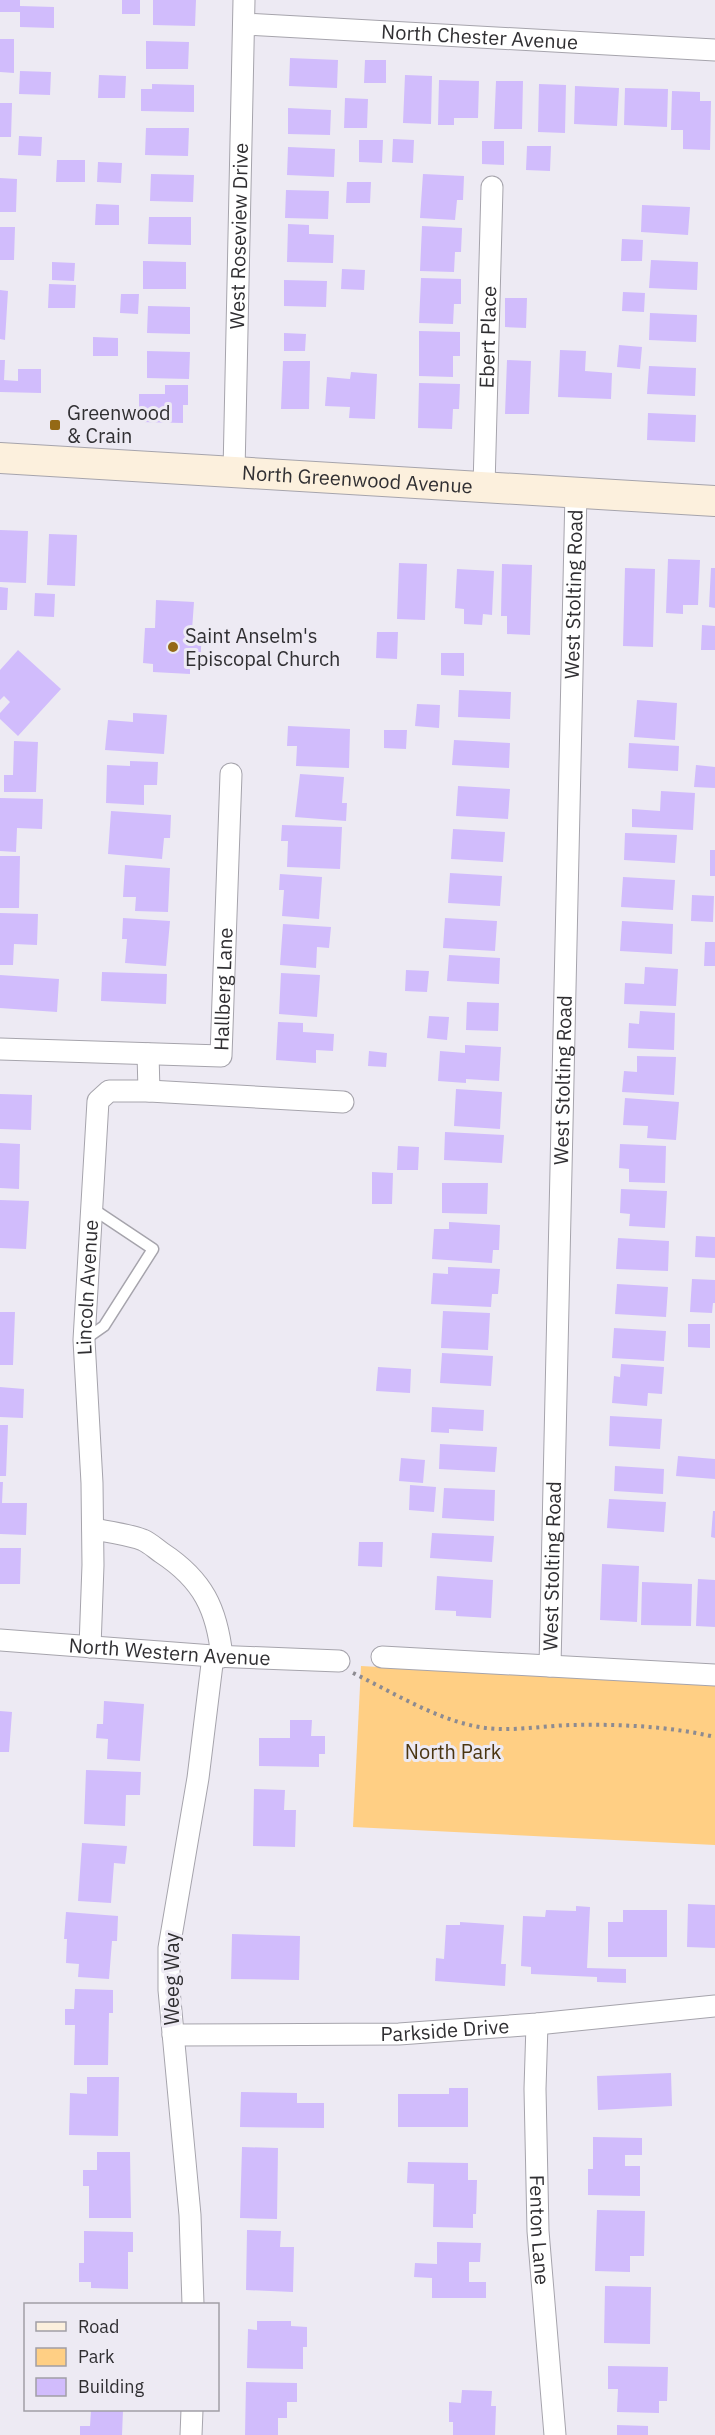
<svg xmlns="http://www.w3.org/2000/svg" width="715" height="2435" viewBox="0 0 715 2435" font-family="'IBM Plex Sans',sans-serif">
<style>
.green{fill:#ffcf84}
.building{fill:#d1bcfc}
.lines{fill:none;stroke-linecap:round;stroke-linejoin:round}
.service-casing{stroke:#a6a4ac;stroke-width:13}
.minor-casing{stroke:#a6a4ac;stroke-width:23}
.secondary-casing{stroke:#a6a4ac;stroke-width:32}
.path{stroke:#8d8b91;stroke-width:4;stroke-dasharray:3 4.5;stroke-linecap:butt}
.service{stroke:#fff;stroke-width:10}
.minor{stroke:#fff;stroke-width:21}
.secondary{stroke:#fcf0dd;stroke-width:30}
.poi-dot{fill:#946915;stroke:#edeaf3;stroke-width:2}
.labels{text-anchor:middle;stroke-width:6;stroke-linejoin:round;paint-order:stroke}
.street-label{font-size:20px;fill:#302f32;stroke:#edeaf3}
.poi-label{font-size:20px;fill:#302f32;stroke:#edeaf3;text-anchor:start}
.park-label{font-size:20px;fill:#4a3512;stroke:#edeaf3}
</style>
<rect width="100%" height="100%" fill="#edeaf3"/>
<path class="green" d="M361,1666L715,1686V1845L353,1827Z"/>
<path class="building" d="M0,0H20V6L54,7V28L20,27V12H0Z
M122,0H140V14H122Z
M153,0H196L195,26L153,25Z
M0,39H14V73L0,72Z
M146,41L189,42L188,69H146Z
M290,58L338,60L337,88L289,86Z
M365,60H386V83H364Z
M20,71L51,72L50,95L19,94Z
M99,75L126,76L125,98H98Z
M405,75L432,76L431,124L403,123Z
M439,80L479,81L478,118H454V125H438Z
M496,81H523L522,129H494Z
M152,84L194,85V112L141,111V89H152Z
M539,84L566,85L565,133L538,132Z
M575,86L619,88L617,126L574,124Z
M625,88L668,89L667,127L624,125Z
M672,91L700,92V101H711L710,150L683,149V130H671Z
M345,98L368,99L367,128H344Z
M0,103H12L11,137H0Z
M288,108L331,110L330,135L288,134Z
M146,128H189L188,156L145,155Z
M19,136L42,137L41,156L18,155Z
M393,139L414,140L413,163L392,162Z
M359,140H383L382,163L359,162Z
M482,141H504V165L482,164Z
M527,146H551L550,171L526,170Z
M288,147L335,149L334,177L287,175Z
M57,160H85V182H56Z
M98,162L122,163L121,183L97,182Z
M151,174L194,175L193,202L150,201Z
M423,174L464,176L463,200H457L455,220L420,218Z
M0,178L17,179L16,212H0Z
M347,182H371L370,203H346Z
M286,190L329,191L328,219L285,218Z
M96,204L119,205V225H95Z
M642,205L690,207L688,235L641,232Z
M149,217H191V245L148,244Z
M288,224L309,225V234L334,235L333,263L287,262Z
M422,226L462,228L461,252H455L454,272L420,271Z
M0,227H15L14,260H0Z
M622,239L643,240L642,261H621Z
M651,260L698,262L697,290L649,288Z
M143,261L186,262V289H143Z
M52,262L75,263L74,281L52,280Z
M342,269L365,270L364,290L341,289Z
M421,278L461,279V304H454L453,324L419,323Z
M284,280L327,281L326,307L284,306Z
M49,284L76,285L75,308H48Z
M0,290L8,291L5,340L0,339Z
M623,292L645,293L644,312L622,311Z
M121,294H139L138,314L120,313Z
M505,298H527L526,328L505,327Z
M148,306L190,307V334L147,333Z
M650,313L697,315L696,342L649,340Z
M419,331L460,332V356H453V377L419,376Z
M284,333L306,334L305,351H284Z
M93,337L118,338V356H93Z
M619,345L642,347L640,369L617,367Z
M560,350L586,351L585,371L612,373L611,399L558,397Z
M147,351L190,352L189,379L147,378Z
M0,360H5L4,380L18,381V369H41V393L0,392Z
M507,360L531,361L529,414H505Z
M283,361H310L309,409H281Z
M649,366L696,368L695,396L647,394Z
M351,372L377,374L375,419L349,418L350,407L325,406L327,377L350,379Z
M419,383L460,384L459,409H453L452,429L418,428Z
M165,385H188V405H183V423L139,422V394H165Z
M648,413L696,415L695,442L647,440Z
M0,530L28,531L26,583L0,582Z
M49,534L77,535L75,586L47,585Z
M668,559L700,560L698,605H683V614L666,613Z
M399,563L427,564L425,620L397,619Z
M502,564L532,565L530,635L507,634V616H501Z
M625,568L655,569L653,647L623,646Z
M711,568H715V608L709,607Z
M457,569L494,571L492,615L483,614L482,625L464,624V609L455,608Z
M0,587L8,588L7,610H0Z
M35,593L55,594L54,617L34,616Z
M156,600L194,602L192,630H202L200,666H190V674L153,672V664L143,663L145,628H155Z
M702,625L715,626V650H701Z
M377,632H398L397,659L376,658Z
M18,650L61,689L18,736L0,719V713L10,702L4,696L0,700V670Z
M441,653H464V676L441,675Z
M459,690L511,692L510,719L458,717Z
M637,700L677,703L675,740L634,737Z
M417,704L440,705L439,728L415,726Z
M133,713L167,715L164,754L105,750L108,720L133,722Z
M288,726L350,729L349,768L296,766L297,746H287Z
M384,730H407L406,749L384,748Z
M454,740L510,743L509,768L452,765Z
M14,741L38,742L36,792H4V775H13Z
M629,743L679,746L678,771L628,768Z
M130,761L158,762L157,785H144V805L106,803L107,765L130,766Z
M696,765L715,767V788L694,787Z
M300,774L344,777L342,803H347L346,821L295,817Z
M458,786L510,789L508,819L456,816Z
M661,791L695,793L693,830L632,827V809L660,811Z
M0,798L43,799L42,829L17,828L16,852L0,851Z
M111,811L171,815L170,838H164L162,859L108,854Z
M282,825L342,827L340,869L287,867L288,841H281Z
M453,829L505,832L503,862L451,859Z
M625,833L677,835L675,863L624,860Z
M710,850H715V876H710Z
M0,856H20L19,908H0Z
M125,865L170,868L168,912L135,911L136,897H123Z
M450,873L502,876L500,906L448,903Z
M280,874L322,877L319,919L282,916L284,890H279Z
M623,877L675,880L673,910L621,907Z
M692,895L714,896L713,922L691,921Z
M0,913L38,914L37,945L14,944L13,965H0Z
M123,918L170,921L166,966L125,963L127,939H122Z
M445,918L497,921L495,951L443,948Z
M622,921L673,924L672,954L620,951Z
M283,924L331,927L329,948L317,947L316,968L280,965Z
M705,942H715V966H704Z
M449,955L500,958L499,984L447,981Z
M645,967L678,969L676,1006L624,1004L625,983L644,984Z
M406,970L429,971L427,992L405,991Z
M102,972L167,974L166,1004L101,1001Z
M281,973L320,975L317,1017L279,1014Z
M0,975L59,979L57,1012L0,1008Z
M467,1002L499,1003L498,1031L466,1030Z
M640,1011L675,1013L674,1050L628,1048L629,1023L639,1024Z
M429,1016L449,1017L447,1040L427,1038Z
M278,1022L303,1023V1032L334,1034L333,1051L316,1050V1063L276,1060Z
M465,1045L501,1047L499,1081L466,1079V1083L438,1081L440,1051L465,1053Z
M369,1051L387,1053L386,1067L368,1066Z
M637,1056L676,1057L674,1095L622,1092L624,1071L637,1072Z
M456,1089L502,1092L500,1129L454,1126Z
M0,1094L32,1095L31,1130L0,1129Z
M625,1098L679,1102L676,1140L647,1138L648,1126L623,1125Z
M445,1132L504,1135L502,1163L444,1160Z
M0,1143L20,1144L19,1189L0,1188Z
M620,1144L666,1146L665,1183L629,1182V1169L619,1168Z
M398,1146L419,1147L418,1170H397Z
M372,1172L393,1173L392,1204H372Z
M442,1183H488L487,1214L442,1213Z
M621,1189L667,1191L665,1228L629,1226L630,1214L620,1213Z
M0,1200L29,1201L26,1249L0,1248Z
M449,1222L500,1225L499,1250H493L492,1263L432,1259L434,1229H449Z
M696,1236L715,1237V1258L695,1257Z
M618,1238L669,1241L668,1271L616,1269Z
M448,1267L500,1269L498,1294H492L491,1307L431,1304L433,1273L448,1274Z
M692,1279L715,1280V1303H713L712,1313L690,1312Z
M617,1284L668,1287L666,1317L615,1314Z
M443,1311L490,1313L488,1350L441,1348Z
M0,1312H15L13,1365H0Z
M688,1324H710V1348L688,1347Z
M614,1328L666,1331L664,1361L612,1358Z
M442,1353L493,1356L491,1386L440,1383Z
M621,1364L664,1367L662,1394L648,1393L647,1406L612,1403L614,1376L620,1377Z
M378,1367L411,1369L410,1393L376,1391Z
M0,1387L24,1389L23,1418L0,1417Z
M432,1407L484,1410L483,1431L449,1429V1433L431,1432Z
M610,1416L662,1419L660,1449L609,1446Z
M0,1425H8L6,1476H0Z
M440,1444L497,1447L495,1472L439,1469Z
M678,1456L715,1459V1479L676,1476Z
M401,1458L425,1460L423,1483L399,1481Z
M615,1466L664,1469L663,1494L614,1491Z
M0,1482H3L2,1503H27L26,1535L0,1534Z
M410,1485L436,1487L434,1512L409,1510Z
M444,1488L495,1490L494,1521L442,1518Z
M609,1499L666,1502L664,1532L607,1528Z
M713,1511H715V1538L711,1537Z
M432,1533L494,1536L492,1562L430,1558Z
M359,1542H383L382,1567L358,1566Z
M0,1548H21L20,1584H0Z
M602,1564L639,1566L637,1622L600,1620Z
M437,1576L493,1580L491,1618L456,1616V1611L435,1610Z
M698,1579L715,1580V1627L696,1626Z
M642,1582L692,1584L691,1626L641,1625Z
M104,1701L144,1704L140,1761L107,1759L108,1739L96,1738L97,1724H103Z
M0,1711L12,1712L9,1752H0Z
M290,1720H312L311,1736H325V1754H319V1767L259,1766V1738H290Z
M86,1770L141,1772L140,1795H126L125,1826L84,1824Z
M254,1789L285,1790L284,1810H296L295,1847L253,1846Z
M82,1843L127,1846L125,1864L114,1863L111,1903L78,1901Z
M688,1904L715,1905V1948L687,1947Z
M576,1906L590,1907L587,1968L626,1969V1983L597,1982V1977L531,1974V1967L521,1966L523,1916L545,1917L546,1910L576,1911Z
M623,1910H667V1957H608V1922H623Z
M66,1912L118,1916L117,1941H112L109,1979L78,1977L79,1964L66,1963L67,1939H64Z
M460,1922L504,1925L501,1964H506L505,1986L435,1981L436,1958L444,1959L446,1925H460Z
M232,1934L300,1936L299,1980L231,1979Z
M75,1989L113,1990V2013H109L108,2065H74L75,2025H65V2009H74Z
M671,2073L672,2106L598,2110L597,2076Z
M87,2077H119L118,2136L69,2135L70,2093L87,2094Z
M449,2088H468V2127H398V2094H449Z
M241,2092L297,2093V2103H324V2128L240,2127Z
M593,2137L642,2138V2155H625V2166H640V2196L588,2195V2169H593Z
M242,2147L278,2148L277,2219L240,2218Z
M97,2152H130L131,2218H89V2186H83V2170H97Z
M408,2162L468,2163V2180H477L476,2214H473V2228L433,2227L434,2184L407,2183Z
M597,2210L645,2211L644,2256H630V2272L595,2271Z
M247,2230L281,2231L280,2247H294L293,2292L246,2290Z
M84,2231L133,2232V2252H128V2289L91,2288V2282H79V2263H84Z
M437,2242L481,2243L480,2262H469V2282H486V2298H432V2278L414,2277L415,2263L437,2264Z
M605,2286L651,2287L650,2344L604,2343Z
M257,2321H291V2326L307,2327V2347H303V2369L247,2368L248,2329L257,2330Z
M608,2366L668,2367L667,2401H659V2413L617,2412L618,2389H608Z
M246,2382L297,2383V2402H287V2418H278V2435H245Z
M462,2390L492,2391L491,2406H496L495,2435H453V2422H449V2402L461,2403Z
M91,2410H123L122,2435H80V2426H90Z
M617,2425L648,2426V2435H617Z"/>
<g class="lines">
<defs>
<path id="service" d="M84,1340L104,1326L153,1249L93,1209"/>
<g id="minor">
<path id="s1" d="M244,24L715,50"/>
<path id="s2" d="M234,472L244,0"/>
<path id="s3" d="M484,487L492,187"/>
<path id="s4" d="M0,1049L221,1056L231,774"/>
<path d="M148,1054L149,1091"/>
<path d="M93,1529C109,1532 127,1534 143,1540C150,1543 156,1549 162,1553C203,1580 217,1609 222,1657"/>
<path id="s5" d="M0,1640L213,1656L339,1661"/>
<path id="s6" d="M90,1647L93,1565L92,1483L84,1340L98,1101L109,1091H149L343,1102"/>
<path d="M382,1657L715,1675"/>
<path id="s7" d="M550,1666L576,492"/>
<path id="s8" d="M537,2024L535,2089L538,2231L555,2435"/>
<path id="s9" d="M173,2035L399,2034L537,2024L715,2006"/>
<path d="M193,2304L190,2215L169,1990V1948L198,1778L213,1656"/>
<path d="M191,2435L192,2410"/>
</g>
<g id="secondary">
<path id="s10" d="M0,458L715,501"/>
</g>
</defs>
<use href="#service" class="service-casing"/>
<use href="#minor" class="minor-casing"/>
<use href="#secondary" class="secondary-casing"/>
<path class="path" d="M353,1673C392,1692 432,1717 474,1726C505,1733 539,1726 570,1725C619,1724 668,1726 715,1737"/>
<use href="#service" class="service"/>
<use href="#minor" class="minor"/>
<use href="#secondary" class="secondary"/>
</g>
<g class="poi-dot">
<rect x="49" y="419" width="12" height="12" rx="3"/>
<circle cx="173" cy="647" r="6"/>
</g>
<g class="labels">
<g class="street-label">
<text dy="7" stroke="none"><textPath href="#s1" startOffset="236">North Chester Avenue</textPath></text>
<text dy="7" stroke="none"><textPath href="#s2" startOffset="236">West Roseview Drive</textPath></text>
<text dy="7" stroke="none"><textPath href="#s3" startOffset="150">Ebert Place</textPath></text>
<text dy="7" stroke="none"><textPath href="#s10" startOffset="358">North Greenwood Avenue</textPath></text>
<text dy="7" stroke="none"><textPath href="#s7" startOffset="1072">West Stolting Road</textPath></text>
<text dy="7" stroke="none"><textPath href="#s4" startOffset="288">Hallberg Lane</textPath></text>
<text dy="7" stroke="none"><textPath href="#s7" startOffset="586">West Stolting Road</textPath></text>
<text dy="7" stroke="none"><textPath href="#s6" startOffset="360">Lincoln Avenue</textPath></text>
<text dy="7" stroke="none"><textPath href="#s7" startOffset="100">West Stolting Road</textPath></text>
<text dy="7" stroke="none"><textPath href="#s5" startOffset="170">North Western Avenue</textPath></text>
<text transform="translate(172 1979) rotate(-90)" y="7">Weeg Way</text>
<text dy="7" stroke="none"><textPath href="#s9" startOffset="272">Parkside Drive</textPath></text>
<text dy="7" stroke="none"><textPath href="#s8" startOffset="206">Fenton Lane</textPath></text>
</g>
<g class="poi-label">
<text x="67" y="420">Greenwood<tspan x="67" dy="23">&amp; Crain</tspan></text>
<text x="185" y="643">Saint Anselm's<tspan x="185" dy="23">Episcopal Church</tspan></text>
</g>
<g class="park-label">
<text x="453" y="1759">North Park</text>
</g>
</g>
<rect x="24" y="2303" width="195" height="108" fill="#edeaf3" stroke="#a19fa6" stroke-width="1.5"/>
<rect x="36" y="2322" width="30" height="9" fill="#fcf0dd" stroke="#a19fa6" stroke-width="1.5"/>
<text x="78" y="2333" font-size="18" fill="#302f32">Road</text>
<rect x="36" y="2348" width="30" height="18" fill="#ffcf84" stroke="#a19fa6" stroke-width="1.5"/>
<text x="78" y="2363" font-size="18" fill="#302f32">Park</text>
<rect x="36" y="2378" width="30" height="18" fill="#d1bcfc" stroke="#a19fa6" stroke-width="1.5"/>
<text x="78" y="2393" font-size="18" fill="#302f32">Building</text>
</svg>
